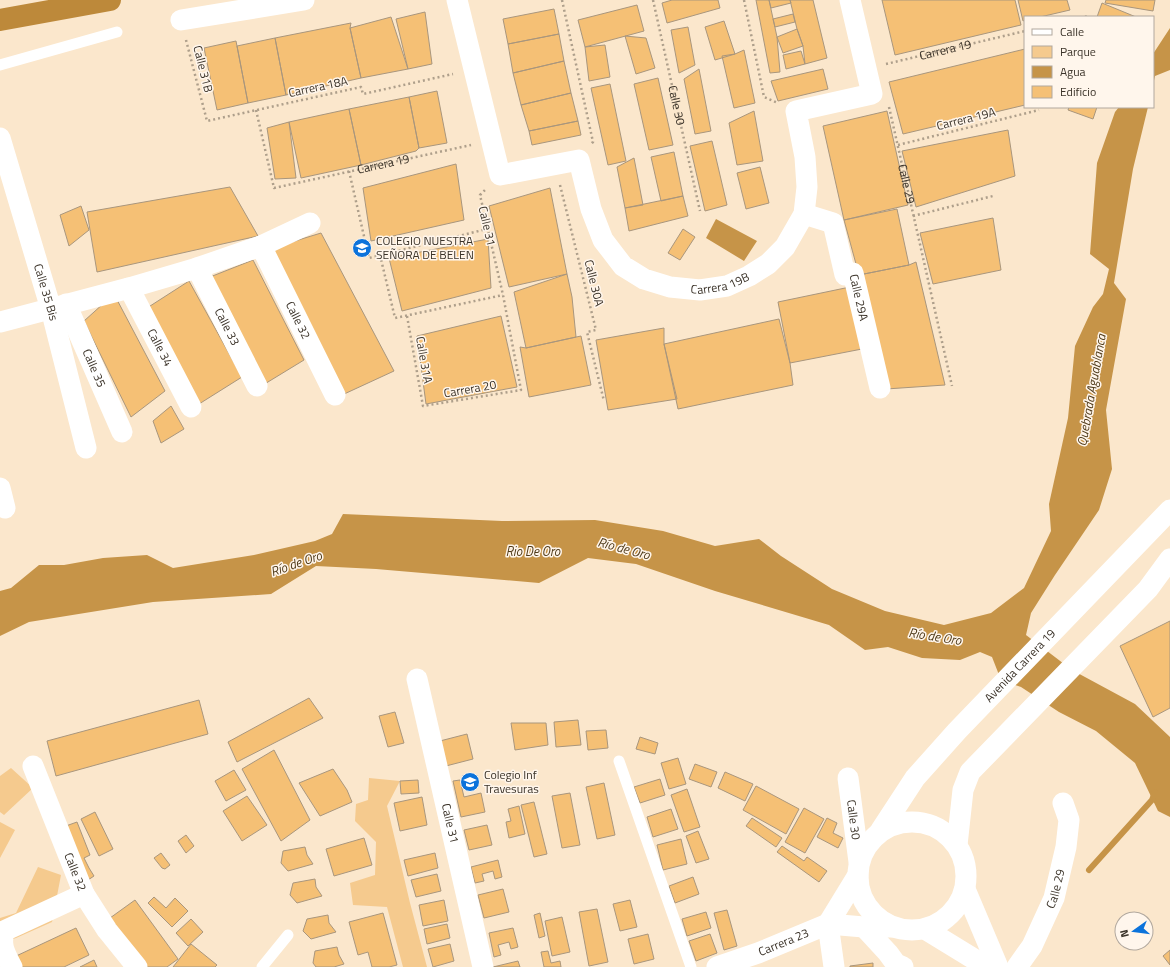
<svg xmlns="http://www.w3.org/2000/svg" width="1170" height="967" viewBox="0 0 1170 967" font-family="'Titillium Web',sans-serif">
<style>
.green{fill:#f5ca8e}
.water{fill:#c69448}
.lines{fill:none;stroke-linecap:round;stroke-linejoin:round}
.stream{stroke:#c69448;stroke-width:6}
.building{fill:#f5c075;stroke:#a9967d}
.path{stroke:#ae9f8b;stroke-width:2.5;stroke-dasharray:2 3;stroke-linecap:butt}
.lane{stroke:#fff;stroke-width:11}
.street{stroke:#fff;stroke-width:21}
.highway{stroke:#bd893a;stroke-width:22}
.labels{text-anchor:middle;stroke-width:3;stroke-linejoin:round;paint-order:stroke}
.street-label{font-size:12px;fill:#3b3329;stroke:#fff6ec}
.poi-label{font-size:12px;fill:#3b3329;stroke:#fff6ec;text-anchor:start}
.water-label{font-size:13px;font-style:italic;fill:#4f3a19;stroke:#fff6ec}
</style>
<rect width="100%" height="100%" fill="#fbe7cc"/>
<path class="green" d="M11,768L33,788L4,815L0,812V776Z
M369,778L400,781L387,806L410,903L427,967H403L387,907L353,905L350,883L375,875L376,842L355,821L356,804L368,800Z
M0,822L15,830L0,858Z
M38,867L61,875L52,922L16,938L0,943V918L16,913Z"/>
<path class="water" d="M1170,28V70L1155,76L1153,85V54Z
M1119,107H1148L1133,169L1114,283L1126,299L1106,410L1112,469L1099,510L1055,575L1031,613L1026,635L1072,670L1135,704L1170,737V817L1158,811L1135,763L1096,731L1059,712L1021,687L1001,680L992,657L980,652L960,660L922,658L888,647L865,650L829,625L715,591L636,564L588,558L539,583L376,569L316,566L271,594L153,602L29,622L0,636V591L11,588L39,565H64L103,558L147,555L173,568L254,555L315,541L332,534L343,514L502,521L595,520L663,531L715,546L759,539L781,556L832,589L885,611L944,625L991,613L1024,588L1051,531L1049,504L1068,418L1075,346L1093,307L1103,294L1109,269L1090,254L1097,163L1115,112Z
M716,219L757,241L744,261L706,238Z"/>
<g class="lines">
<path class="stream" d="M1089,870L1152,800L1155,792"/>
</g>
<path class="building" d="M672,0H718L720,8L667,23L662,3Z
M756,0H769L777,37L780,72L770,73Z
M769,0H790L791,3L771,8Z
M790,0H813L827,58L805,64L803,46L797,29Z
M882,0H1015L1021,25L895,55Z
M1018,0H1067L1070,10L1040,17H1025V20L1023,21Z
M1106,0H1155L1153,11L1105,3Z
M1102,3L1136,17H1097Z
M637,5L644,31L585,47L578,20Z
M554,9L559,34L508,44L503,19Z
M425,12L432,64L408,69L396,19Z
M793,14L795,22L775,27L773,19Z
M391,17L408,69L361,78L350,28Z
M724,21L735,54L715,60L705,27Z
M351,23L350,28L361,78L286,95L275,38Z
M688,27L695,65L679,73L671,30Z
M797,29L803,46L783,53L777,37Z
M559,34L564,61L513,73L508,44Z
M625,36L646,38L655,68L636,74Z
M275,38L286,95L248,103L237,46Z
M236,41L248,103L217,110L204,48Z
M605,45L610,77L589,81L585,47Z
M1025,49V105L903,134L889,82Z
M744,50L755,103L734,108L722,56L735,54Z
M801,51L805,64L786,69L783,55Z
M564,61L571,93L521,105L513,73Z
M699,69L711,131L695,134L684,79Z
M823,69L828,89L778,101L771,81Z
M658,78L673,145L649,150L634,84Z
M610,84L626,161L608,165L591,88Z
M437,91L447,143L419,148L409,97Z
M571,93L578,121L529,131L521,105Z
M409,97L419,148L416,151L361,165L349,109Z
M1069,107H1097L1093,119L1068,110Z
M349,109L361,165L301,178L289,122Z
M754,111L763,161L737,165L729,123Z
M887,111L908,205L844,220L823,126Z
M578,121L581,135L532,145L529,131Z
M289,122L296,178L275,179L267,128Z
M1008,130L1015,176L916,207L902,151Z
M712,141L727,205L705,211L690,146Z
M674,152L683,196L661,201L651,157Z
M634,158L643,205L625,208L617,167Z
M456,164L464,220L371,241L363,188Z
M760,167L769,203L746,209L737,173Z
M230,187L258,236L97,272L87,212Z
M550,188L567,274L509,287L489,206Z
M683,196L688,216L629,231L625,208Z
M81,206L89,230L69,246L60,215Z
M897,209L909,265L859,275L844,220Z
M993,218L1001,270L933,284L920,233Z
M683,229L695,237L680,260L668,253Z
M321,233L394,371L342,395L269,249Z
M488,239L491,288L402,311L389,258Z
M253,260L304,360L263,385L210,277Z
M916,262L945,385L886,389L859,275L909,265Z
M567,274L572,297L576,337L526,348L514,292Z
M189,281L242,377L199,404L147,308Z
M850,287L862,349L790,363L778,302Z
M114,294L165,391L131,417L84,321Z
M501,316L517,387L426,404L417,336Z
M779,319L790,363L793,385L678,409L664,344Z
M664,328V344L677,399L608,410L596,340Z
M581,336L591,385L529,397L520,347L526,348Z
M171,406L184,429L161,443L153,421Z
M1170,621V708L1153,717L1120,646Z
M309,698L323,718L237,762L228,742Z
M199,700L208,734L56,776L47,741Z
M395,712L404,743L388,747L379,716Z
M578,720L581,745L556,747L554,722Z
M511,723H546L548,745L515,750Z
M606,730L608,748L588,750L586,731Z
M467,734L473,759L442,767L436,742Z
M640,737L658,743L655,754L636,749Z
M274,750L310,820L281,841L242,769Z
M678,758L686,784L669,789L661,763Z
M695,764L717,772L711,787L689,779Z
M333,769L347,790L352,802L320,816L299,783Z
M234,770L246,790L226,801L215,781Z
M725,772L753,784L745,801L718,788Z
M660,779L665,795L640,803L634,787Z
M418,780L419,793L401,794L400,781Z
M460,780L464,797L481,793L485,812L461,817L453,781Z
M604,783L615,835L597,839L586,787Z
M756,786L799,809L786,834L743,810Z
M687,789L700,827L684,832L671,795Z
M570,793L580,845L562,848L552,796Z
M247,796L267,825L242,841L223,811Z
M422,797L427,825L400,831L394,803Z
M534,802L547,854L534,857L521,805Z
M519,806L525,834L509,838L506,822L511,821L508,809Z
M804,808L824,819L805,853L785,842Z
M671,809L678,829L653,837L647,817Z
M95,812L113,849L99,856L81,819Z
M752,818L782,838L776,847L746,826Z
M827,818L837,823L833,833L843,838L838,848L817,837Z
M77,822L90,855L84,858L89,868L94,876L85,882L63,827Z
M487,825L492,845L469,850L464,830Z
M698,831L709,859L696,863L686,836Z
M186,835L194,846L186,853L178,841Z
M364,838L372,865L334,876L326,849Z
M681,839L687,864L663,870L657,845Z
M782,846L804,861L807,857L827,871L819,882L777,852Z
M305,847L307,855L313,864L288,871L281,863L283,851Z
M161,853L170,865L165,869L162,868L154,858Z
M435,853L438,868L408,876L404,860Z
M498,860L502,877L495,879L493,871L482,874L484,881L475,883L471,867Z
M437,874L441,891L416,897L411,880Z
M693,877L699,894L675,903L669,886Z
M315,879L316,887L322,896L297,903L290,895L293,883Z
M503,889L509,912L484,918L478,895Z
M154,897L166,908L175,898L188,911L172,927L148,903Z
M135,900L178,959L167,967H146L110,918Z
M444,900L448,921L423,926L419,905Z
M630,900L637,927L620,931L613,904Z
M597,909L608,962L589,966L579,912Z
M727,910L737,946L724,950L714,913Z
M706,912L711,928L687,936L682,919Z
M383,913L397,965L389,967H372L368,952L358,955L349,922Z
M540,913L545,936L539,938L534,915Z
M328,915L329,923L336,932L311,939L303,931L307,919Z
M562,917L570,952L552,956L545,921Z
M191,919L203,932L188,946L176,933Z
M447,924L450,938L427,944L424,929Z
M76,928L89,955L64,967H19L14,957Z
M513,928L518,947L511,949L509,942L498,945L501,955L494,957L489,933Z
M648,934L654,959L634,964L628,939Z
M710,934L717,953L696,961L689,941Z
M191,944L217,965L215,967H173Z
M450,944L454,961L433,967L428,949Z
M337,947L339,955L344,964L334,967H316L313,963L315,951Z
M1170,950V965L1163,956Z
M548,951L551,963L560,961L561,967H544L541,952Z
M94,960L97,967H80Z
M518,961L520,967H493Z
M873,963V967H850V966Z"/>
<g class="lines">
<g class="path">
<path d="M562,0L593,142L591,144"/>
<path id="s1" d="M653,0L700,211"/>
<path d="M744,0L764,97L778,103"/>
<path d="M1085,17L1087,16"/>
<path d="M186,40L207,121L361,87L363,94L453,74"/>
<path id="s2" d="M886,64L1025,31"/>
<path id="s3" d="M889,107L952,386"/>
<path id="s4" d="M256,110L274,188L471,145"/>
<path d="M898,145L1039,110"/>
<path d="M349,171L369,258L487,229"/>
<path d="M560,185L596,330L587,332L604,401"/>
<path d="M913,216L993,196"/>
<path d="M380,255L395,318L503,295"/>
<path d="M407,316L423,406L521,390L503,295L480,195L486,189"/>
</g>
<path class="lane" d="M0,65L117,32
M619,761L691,967
M262,967L288,935"/>
<g class="street">
<path id="s5" d="M457,0L500,175L579,160L591,209L603,240L623,266L644,279L670,287L700,290L727,286L749,276L768,264L785,247L804,214L807,187L805,157L796,111L872,94L850,0"/>
<path d="M181,20L304,0"/>
<path id="s6" d="M0,138L51,309L86,448"/>
<path id="s7" d="M804,214L833,223L845,275L853,273L880,388"/>
<path id="s8" d="M261,246L335,395"/>
<path id="s9" d="M197,268L257,386"/>
<path id="s10" d="M129,288L191,407"/>
<path id="s11" d="M66,304L122,432"/>
<path d="M0,322L129,288L197,268L261,246L310,223"/>
<path d="M0,488L5,508"/>
<path id="s12" d="M417,679L483,967"/>
<path id="s13" d="M33,766L84,894L107,930L137,967"/>
<path id="s14" d="M848,778L859,862"/>
<circle cx="912" cy="876" r="54"/>
<path id="s15" d="M881,830L915,778L957,731L1170,510"/>
<path d="M957,845L963,790L970,772L1148,589L1170,559"/>
<path d="M965,889L998,967"/>
<path d="M828,924L858,875"/>
<path d="M828,924L834,967"/>
<path d="M864,927L888,953L896,964L903,967"/>
<path d="M925,929L987,967"/>
<path d="M12,967C5,953 0,946 4,931L84,894"/>
<path id="s16" d="M717,967L758,953L828,924L864,927H892"/>
<path id="s17" d="M1017,967L1032,946L1054,898L1066,847L1069,820L1063,803"/>
</g>
<path class="highway" d="M0,20L110,0"/>
</g>
<defs>
<symbol id="school-disc" viewBox="-11 -11 22 22"><circle r="9.5" fill="#0c73db" stroke="#fff6ec"/><path d="M0-5L7-2L0 1L-7-2ZM-4 1L0 2.5L4 1V4Q0 6-4 4Z" fill="#fff"/></symbol>
</defs>
<g fill-rule="evenodd">
<use href="#school-disc" x="351" y="237" width="22" height="22"/>
<use href="#school-disc" x="459" y="771" width="22" height="22"/>
</g>
<g class="labels">
<g class="street-label">
<text dy="4" stroke="none"><textPath href="#s2" startOffset="61">Carrera 19</textPath></text>
<text transform="translate(203 69) rotate(76)" y="4">Calle 31B</text>
<text transform="translate(318 87) rotate(-12)" y="4">Carrera 18A</text>
<text dy="4" stroke="none"><textPath href="#s1" startOffset="108">Calle 30</textPath></text>
<text transform="translate(966 119) rotate(-14)" y="4">Carrera 19A</text>
<text dy="4" stroke="none"><textPath href="#s4" startOffset="192">Carrera 19</textPath></text>
<text dy="4" stroke="none"><textPath href="#s3" startOffset="79">Calle 29</textPath></text>
<text transform="translate(487 226) rotate(77)" y="4">Calle 31</text>
<text dy="4" stroke="none"><textPath href="#s5" startOffset="480">Carrera 19B</textPath></text>
<text transform="translate(594 283) rotate(76)" y="4">Calle 30A</text>
<text dy="4" stroke="none"><textPath href="#s6" startOffset="161">Calle 35 Bis</textPath></text>
<text dy="4" stroke="none"><textPath href="#s7" startOffset="117">Calle 29A</textPath></text>
<text dy="4" stroke="none"><textPath href="#s8" startOffset="83">Calle 32</textPath></text>
<text dy="4" stroke="none"><textPath href="#s9" startOffset="66">Calle 33</textPath></text>
<text dy="4" stroke="none"><textPath href="#s10" startOffset="67">Calle 34</textPath></text>
<text transform="translate(424 360) rotate(80)" y="4">Calle 31A</text>
<text dy="4" stroke="none"><textPath href="#s11" startOffset="70">Calle 35</textPath></text>
<text transform="translate(470 389) rotate(-10)" y="4">Carrera 20</text>
<text dy="4" stroke="none"><textPath href="#s15" startOffset="216">Avenida Carrera 19</textPath></text>
<text dy="4" stroke="none"><textPath href="#s14" startOffset="42">Calle 30</textPath></text>
<text dy="4" stroke="none"><textPath href="#s12" startOffset="148">Calle 31</textPath></text>
<text dy="4" stroke="none"><textPath href="#s13" startOffset="114">Calle 32</textPath></text>
<text dy="4" stroke="none"><textPath href="#s17" startOffset="88">Calle 29</textPath></text>
<text dy="4" stroke="none"><textPath href="#s16" startOffset="71">Carrera 23</textPath></text>
</g>
<g class="poi-label">
<text x="376" y="245">COLEGIO NUESTRA<tspan x="376" dy="14">SEÑORA DE BELEN</tspan></text>
<text x="484" y="779">Colegio Inf<tspan x="484" dy="14">Travesuras</tspan></text>
</g>
<g class="water-label">
<text transform="translate(1091 390) rotate(-80)" y="5">Quebrada Aguablanca</text>
<text transform="translate(624 548) rotate(15)" y="5">Río de Oro</text>
<text x="533" y="556">Rio De Oro</text>
<text transform="translate(296 563) rotate(-19)" y="5">Río de Oro</text>
<text transform="translate(935 636) rotate(9)" y="5">Río de Oro</text>
</g>
</g>
<rect x="1024" y="16" width="130" height="92" fill="#fff6ec" stroke="#b1a89e"/>
<rect x="1032" y="29" width="20" height="6" fill="#ffffff" stroke="#b1a89e"/>
<text x="1060" y="36" font-size="12" fill="#3b3329">Calle</text>
<rect x="1032" y="46" width="20" height="12" fill="#f5ca8e" stroke="#b1a89e"/>
<text x="1060" y="56" font-size="12" fill="#3b3329">Parque</text>
<rect x="1032" y="66" width="20" height="12" fill="#c69448" stroke="#b1a89e"/>
<text x="1060" y="76" font-size="12" fill="#3b3329">Agua</text>
<rect x="1032" y="86" width="20" height="12" fill="#f5c075" stroke="#b1a89e"/>
<text x="1060" y="96" font-size="12" fill="#3b3329">Edificio</text>
<g transform="translate(1134 931) rotate(256)"><circle r="19" fill="#fff6ec" stroke="#b1a89e"/>
<path d="M0-3L7 15L0 10L-7 15Z" fill="#0c73db"/>
<text y="-6" font-size="11" font-weight="bold" text-anchor="middle" fill="#3b3329">N</text>
</g>
</svg>
